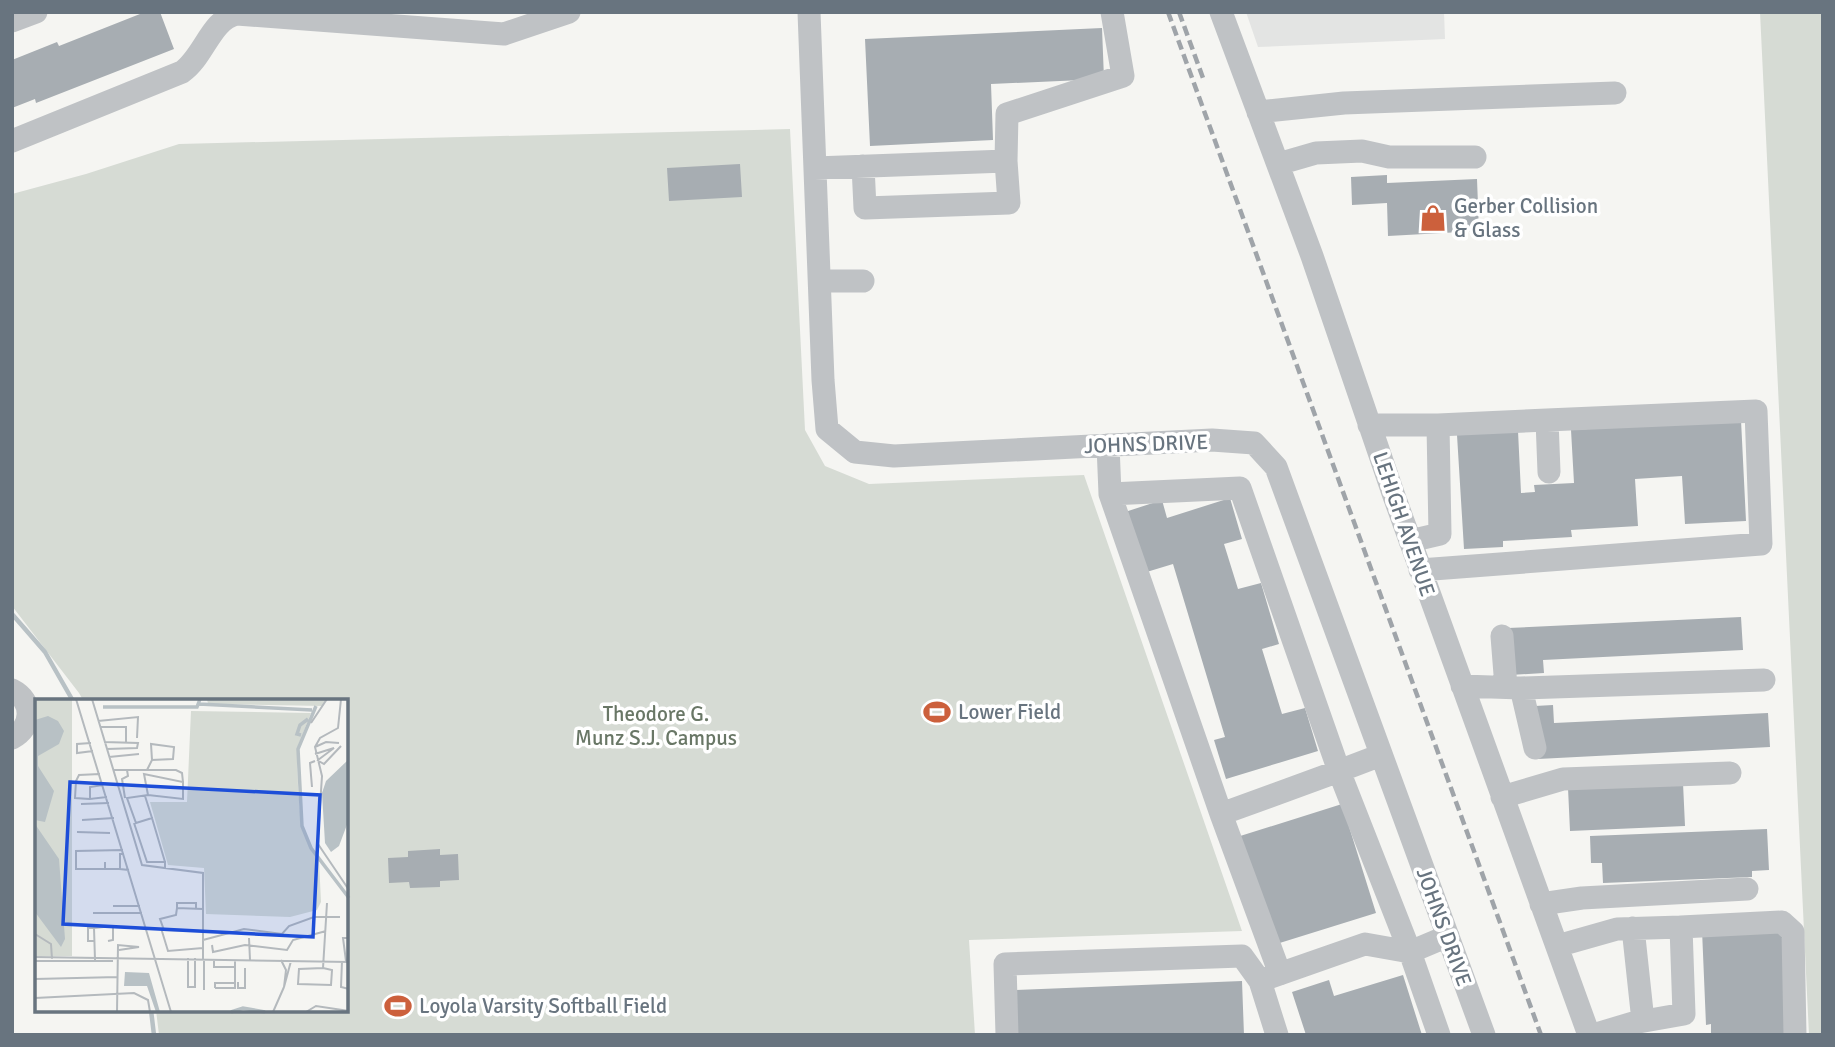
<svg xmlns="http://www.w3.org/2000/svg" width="1835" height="1047" viewBox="0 0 1835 1047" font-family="Signika,sans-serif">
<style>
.built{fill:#e3e4e3}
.green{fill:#d6dbd4}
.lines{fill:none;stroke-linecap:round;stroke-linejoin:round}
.stream{stroke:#b8c1c5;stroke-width:4.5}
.building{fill:#a7adb2}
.minor{stroke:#bfc2c5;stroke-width:23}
.rail{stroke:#9fa4a9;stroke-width:4.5;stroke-dasharray:10 5;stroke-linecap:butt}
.labels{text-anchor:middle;stroke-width:7;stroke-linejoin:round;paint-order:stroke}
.poi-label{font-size:21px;fill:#68747f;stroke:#fff;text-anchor:start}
.street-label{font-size:21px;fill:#68747f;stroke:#fff}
.park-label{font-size:21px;fill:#697766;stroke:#fff}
.inset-river{fill:none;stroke:#b8c1c5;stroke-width:3.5}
.inset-road{fill:none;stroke:#b4b9bd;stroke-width:2}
.view{fill:#1d4ed8;fill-opacity:0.15;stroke:#1d4ed8;stroke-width:3.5}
.inset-edge{fill:none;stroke:#68747f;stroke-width:3.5}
</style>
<rect width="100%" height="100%" fill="#f5f5f2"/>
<path class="built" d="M1246,12H1444L1445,39L1258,47Z"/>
<path class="green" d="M1760,12H1823V1035H1809Z
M790,129L805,430L825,466L869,484L1084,475L1242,931L969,940L975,1035H159L156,1010H346V701L83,700L79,693L12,606V194L86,174L179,144Z"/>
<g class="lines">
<path class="stream" d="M12,614L45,652L73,701
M151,1010L154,1035"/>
</g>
<path class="building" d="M145,12H160L174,49L36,103L35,99L12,108V60L57,42L59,46Z
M1102,28L1104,79L991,84L993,140L870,146L865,39Z
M740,164L742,197L669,201L667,168Z
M1387,175V183L1477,179L1479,231L1388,236L1387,203L1352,205L1351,177Z
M1741,420L1746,521L1685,524L1682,476L1635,479L1638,526L1571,530L1572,537L1503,541V547L1464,549L1457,435L1518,431L1521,493L1535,492L1534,485L1574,483L1571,430Z
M1230,498L1242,539L1224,544L1238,589L1261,583L1279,644L1262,649L1282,714L1305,708L1318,751L1226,779L1214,740L1225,737L1173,564L1140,574L1122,513L1162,500L1167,518Z
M1741,617L1743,650L1543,660L1544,673L1510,675L1508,628Z
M1553,705L1554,723L1768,713L1770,747L1538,759L1535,706Z
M1683,783L1685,826L1570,831L1568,788Z
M1342,804L1376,913L1270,946L1237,837Z
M1767,829L1769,870L1752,871V877L1603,883L1602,863H1591L1590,836Z
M440,849V855L458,854L459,880L440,881V887L410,888L409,882L389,883L388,858L408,857V851Z
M1782,926L1786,1035H1711V1024L1706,1025L1702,930Z
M1403,975L1422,1035H1306L1292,992L1329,980L1334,996Z
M1242,981L1244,1035H1015L1013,990Z"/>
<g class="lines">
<path class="minor" d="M809,12L823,380L827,429L855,452L894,456L1212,440L1254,443L1276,467L1484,1035
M1221,12L1312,256L1394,496L1589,1035
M12,21L36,12
M1258,112L1344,103L1615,93
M12,141L182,72C204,57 211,19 237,14L504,34L569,12
M1278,164L1316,153L1362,151L1389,157H1475
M863,166L865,208L1009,203L1006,161
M815,168L1006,161L1007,114L1123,76L1112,12
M820,281H863
M1369,425H1438L1440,534L1410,541
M1438,425L1547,420L1549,472
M1108,445L1110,494L1240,488L1339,771L1381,755
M1110,494L1221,814
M1420,570L1761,544L1756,411L1547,420
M1502,636L1506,687
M1462,686L1521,688L1535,748
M1521,688L1764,680
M12,690C34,701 33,727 12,738
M1502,797L1563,779L1730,773
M1541,904L1582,898L1747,889
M1681,927L1782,922L1793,932L1795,1035
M1633,928L1643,1021
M1557,946L1617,929L1681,927L1684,1014L1633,1023L1593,1035
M1280,974L1221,814L1339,771L1410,952
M1265,979L1365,944L1410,952
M1007,1035L1005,964L1242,956L1260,981L1277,1035
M1439,1035L1410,952L1448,936"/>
<path class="rail" d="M1168,12L1541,1035
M1179,12L1203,78"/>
</g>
<defs>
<symbol id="shop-bare" viewBox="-9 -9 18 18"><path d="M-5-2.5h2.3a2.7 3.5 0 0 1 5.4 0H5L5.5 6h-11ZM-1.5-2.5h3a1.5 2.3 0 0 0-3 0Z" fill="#cc603c" stroke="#fff" stroke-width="2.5" paint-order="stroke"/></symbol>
<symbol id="stadium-bare" viewBox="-9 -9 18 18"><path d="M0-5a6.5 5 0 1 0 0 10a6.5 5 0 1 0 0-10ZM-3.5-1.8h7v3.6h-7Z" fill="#cc603c" stroke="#fff" stroke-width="2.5" paint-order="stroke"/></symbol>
</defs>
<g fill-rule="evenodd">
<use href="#shop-bare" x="1414" y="199" width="38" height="38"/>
<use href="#stadium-bare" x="918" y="693" width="38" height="38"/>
<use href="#stadium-bare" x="379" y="987" width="38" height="38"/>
</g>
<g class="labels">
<g class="poi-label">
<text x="1454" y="213">Gerber Collision<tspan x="1454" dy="24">&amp; Glass</tspan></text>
<text x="958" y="719">Lower Field</text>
<text x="419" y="1013">Loyola Varsity Softball Field</text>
</g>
<g class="street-label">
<text transform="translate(1146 444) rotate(-2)" y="7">JOHNS DRIVE</text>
<text transform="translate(1404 524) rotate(71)" y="7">LEHIGH AVENUE</text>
<text transform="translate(1444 927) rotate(70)" y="7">JOHNS DRIVE</text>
</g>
<g class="park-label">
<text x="656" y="721">Theodore G.<tspan x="656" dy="24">Munz S.J. Campus</tspan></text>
</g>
</g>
<g transform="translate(35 699)">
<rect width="313" height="313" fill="#f5f5f2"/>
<path d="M0,0H37V257H0ZM172,0H292L288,7L173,5ZM156,12L276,14L262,49L263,87L266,126L284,161L286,203L282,211L255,218L171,215L169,169L133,166L115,103H152Z" fill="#d6dbd4"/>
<path d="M13,17L23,22L29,32L24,45L3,57V67L19,92L10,123L0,121V21ZM313,61V123L304,147L296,153L290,144L287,94L291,82ZM0,125L24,160L30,240L26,248L0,213ZM90,273L114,274L125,313H121L112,287H89Z" fill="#b8c1c5"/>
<path class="inset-river" d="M164,5L277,11M281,7L263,50L267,127L276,149L314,199M68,8H162L165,0M266,36L262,35L265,26L273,20M196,313L208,309L230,313"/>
<path class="inset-road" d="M41,0L136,313M57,0L107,166L168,174V260M63,22L103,18L102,39M276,24L292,0M65,28H91V43M69,43L103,44L102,49L72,50M56,44L42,45V54L58,52M280,48L291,43L304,44M280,55L299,49L283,61M74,58L104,55M282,61L289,65L306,47M78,71H141L147,74L148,83M112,71L117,61L138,60L139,48L116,45L117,61M68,86L55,88V100L72,98M277,88L275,64L280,62M110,97L117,119L101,124L92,99L113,96L148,100V83L109,75L113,96M90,99L87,80L93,77L92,71M55,100L40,99L41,82L44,76L65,75M46,105L74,104M117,119L130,163M47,121L79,119M99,124L112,163H130V170M42,133L75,134M283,137L287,77L280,48L285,39L303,29L306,0M283,145L314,191M89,155H85V170L94,171M70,163V170H85M70,170H41V152L88,151M78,207H105M142,209V204H161V210M58,214H107M59,229H53V242H59M126,229L133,252L168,249M168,232L129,231L125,220L141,216L142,209L168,210M0,235L16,245L17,260M214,239L215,261M168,241L209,230L247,235L254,227L279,218H305M177,246L178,253L210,246L252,251L258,241L291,232M0,258L314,263M153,259V288H160V259M60,261L59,229L78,227V241L73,242M179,261V268H200M246,261L251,271L249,288L256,262M0,262H78M307,262L306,288L314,290M311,262L308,239H314M288,269L297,271L296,286L263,285L264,270L288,269L292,204M0,280L83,278M203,283V289H210V269M180,289H200V261M180,289V284H200M169,291V261M0,299L99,294L113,301L115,313M82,313L83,246L104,248L84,251M238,313L249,288M271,313L281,307L314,312"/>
<path class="view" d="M35,83L285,96L278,238L28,225Z"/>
<rect width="313" height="313" class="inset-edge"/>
</g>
<rect width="1835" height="1047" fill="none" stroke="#68747f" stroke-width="28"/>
</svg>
